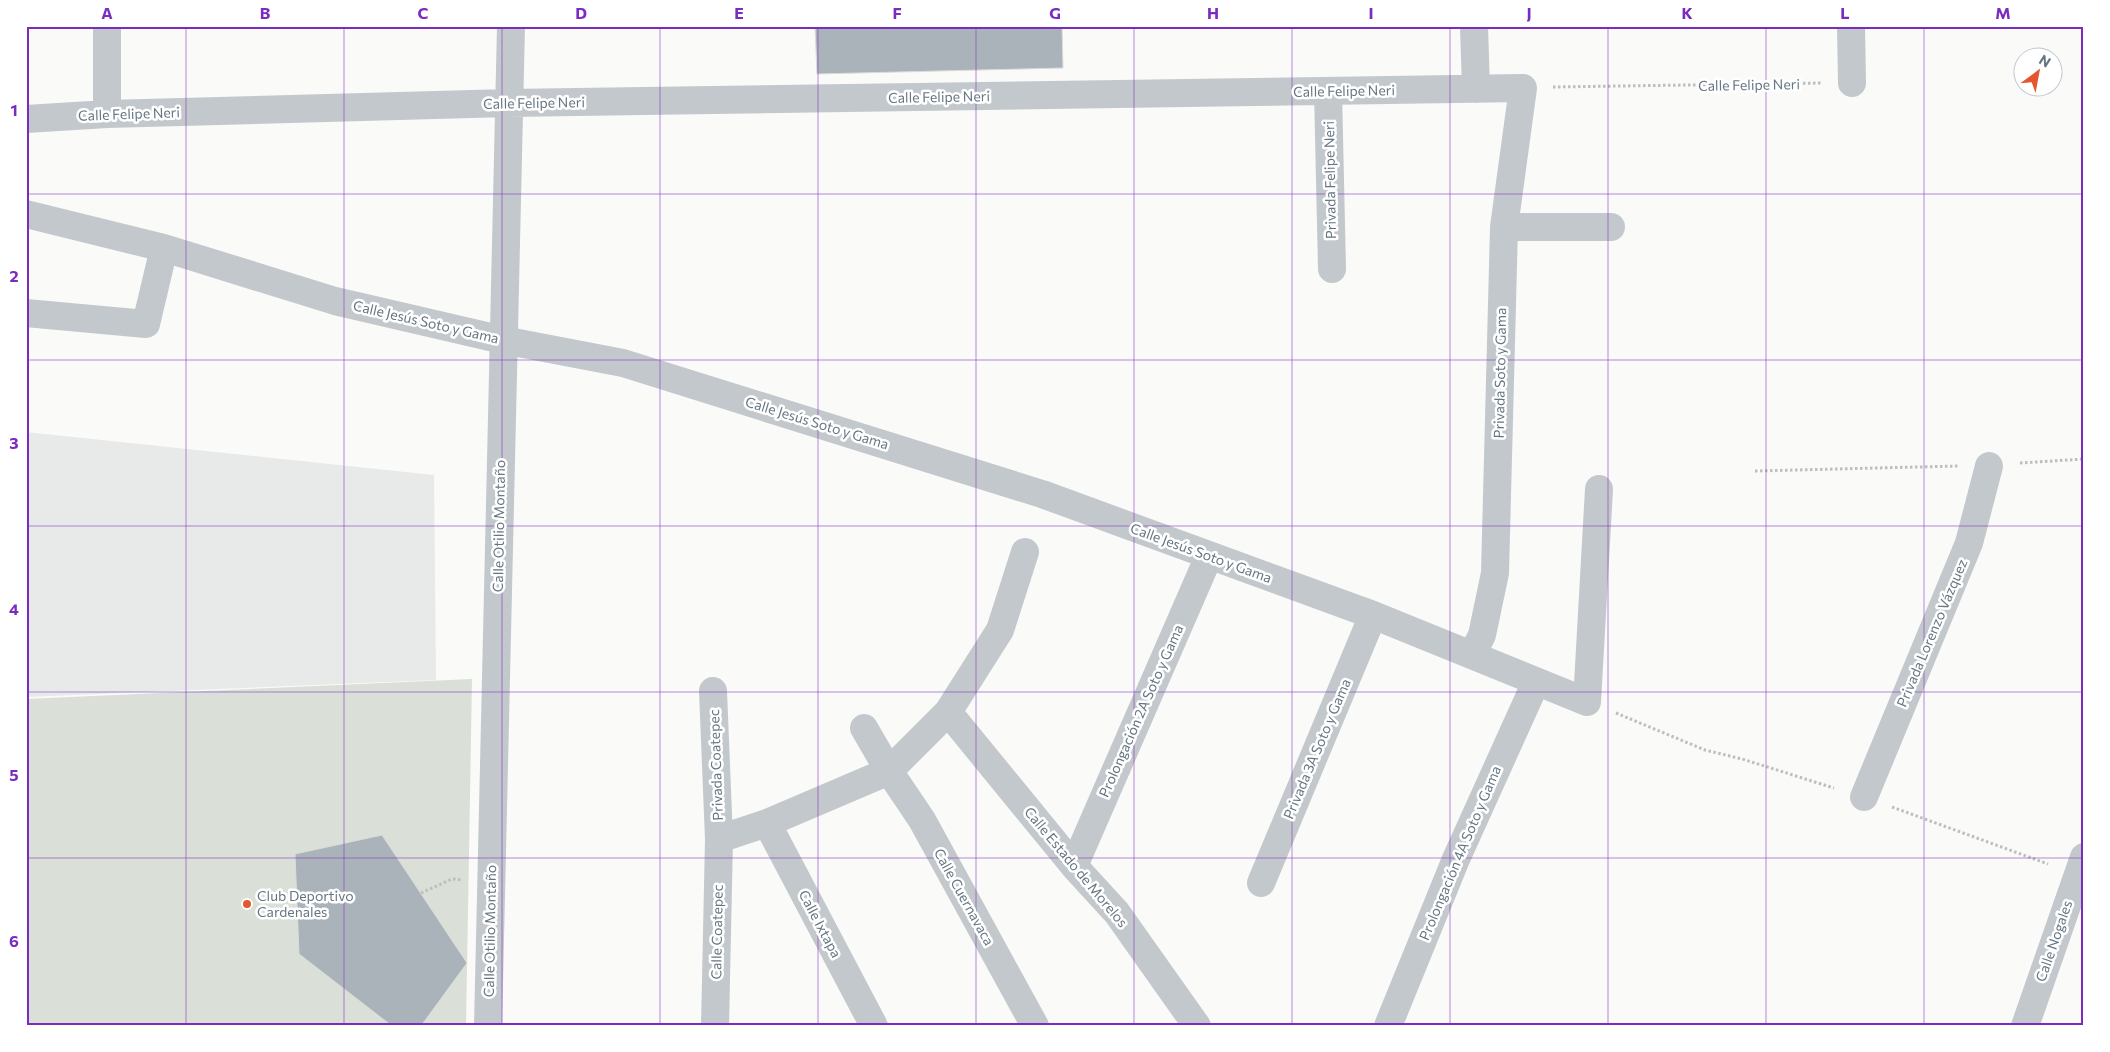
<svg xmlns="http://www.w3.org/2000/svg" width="2110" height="1052" viewBox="0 0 2110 1052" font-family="Commissioner,sans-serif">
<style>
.built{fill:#e8e9e9}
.garden{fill:#dadfd7}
.building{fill:#aab3b9;stroke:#dcdcda}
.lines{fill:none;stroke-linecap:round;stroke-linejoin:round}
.path{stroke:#bbbfc2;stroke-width:3;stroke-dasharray:2.5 2.5;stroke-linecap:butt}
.minor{stroke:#c3c8cc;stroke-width:28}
.grid{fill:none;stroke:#7b2cbf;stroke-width:1;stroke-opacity:0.55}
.poi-dot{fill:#e4572e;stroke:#fff;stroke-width:2}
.labels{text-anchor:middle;stroke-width:5;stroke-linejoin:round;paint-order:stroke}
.street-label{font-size:14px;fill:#657683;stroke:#fff}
.poi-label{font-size:14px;fill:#657683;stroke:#fff;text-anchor:start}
.neatline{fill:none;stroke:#7b2cbf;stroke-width:2}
.grid-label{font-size:16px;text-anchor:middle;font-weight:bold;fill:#7b2cbf}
</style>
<rect width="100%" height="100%" fill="#fafaf8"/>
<path class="built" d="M26,432L434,475L436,680L26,697Z"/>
<path class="garden" d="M472,679L466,1026H26V699Z"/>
<path class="building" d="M815,26H1062L1063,68L817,74Z
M382,835L467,963L421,1026H392L299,954L295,854Z"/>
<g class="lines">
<path class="path" d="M1553,87L1822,83
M2020,463L2084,459
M1755,471L1958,466
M1616,713L1705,750L1742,759L1834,788
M1892,807L2048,864
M421,893L452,879L462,880"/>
<path class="minor" d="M107,26V114
M1474,26L1476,89
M1851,26L1852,83
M1328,91L1332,269
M26,119L107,114L508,103L1523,88L1504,227L1495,573L1482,635L1472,655
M26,214L164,248L335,301L503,340L623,363L1042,494L1373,615L1587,702L1599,489
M1504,227H1611
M26,313L146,324L164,248
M713,691L719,839L715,1026
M948,712L1074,866L1117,913L1197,1026
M864,728L889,771L922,820L1035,1026
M1864,797L1969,543L1989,466
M767,823L874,1026
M719,839L767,823L889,771L948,712L1000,630L1025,552
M1074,866L1209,556
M1261,883L1373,615
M488,1026L511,26
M1388,1026L1456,859L1536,682
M2025,1026L2084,857"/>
</g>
<path class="grid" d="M186,26V1026M344,26V1026M502,26V1026M660,26V1026M818,26V1026M976,26V1026M1134,26V1026M1292,26V1026M1450,26V1026M1608,26V1026M1766,26V1026M1924,26V1026M26,194H2084M26,360H2084M26,526H2084M26,692H2084M26,858H2084"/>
<circle class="poi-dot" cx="247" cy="904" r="5"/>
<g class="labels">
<g class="street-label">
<text transform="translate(1749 85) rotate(-1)" y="5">Calle Felipe Neri</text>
<text transform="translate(1344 91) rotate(-1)" y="5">Calle Felipe Neri</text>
<text transform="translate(939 97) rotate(-1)" y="5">Calle Felipe Neri</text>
<text transform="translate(534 103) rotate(-1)" y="5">Calle Felipe Neri</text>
<text transform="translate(129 114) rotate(-2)" y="5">Calle Felipe Neri</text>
<text transform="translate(1330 180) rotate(-91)" y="5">Privada Felipe Neri</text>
<text transform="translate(426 322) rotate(13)" y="5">Calle Jesús Soto y Gama</text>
<text transform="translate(1500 373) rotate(-89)" y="5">Privada Soto y Gama</text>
<text transform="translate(817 423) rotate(17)" y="5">Calle Jesús Soto y Gama</text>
<text transform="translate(499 526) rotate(-89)" y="5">Calle Otilio Montaño</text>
<text transform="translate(1201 553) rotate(20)" y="5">Calle Jesús Soto y Gama</text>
<text transform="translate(1932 633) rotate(-67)" y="5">Privada Lorenzo Vázquez</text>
<text transform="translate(1141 711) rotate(-66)" y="5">Prolongación 2A Soto y Gama</text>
<text transform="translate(1317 749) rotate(-67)" y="5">Privada 3A Soto y Gama</text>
<text transform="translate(716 765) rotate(-92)" y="5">Privada Coatepec</text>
<text transform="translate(1460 853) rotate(-67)" y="5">Prolongación 4A Soto y Gama</text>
<text transform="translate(1076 867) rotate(50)" y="5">Calle Estado de Morelos</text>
<text transform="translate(964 897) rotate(61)" y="5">Calle Cuernavaca</text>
<text transform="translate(820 924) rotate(62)" y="5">Calle Ixtapa</text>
<text transform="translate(490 931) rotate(-89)" y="5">Calle Otilio Montaño</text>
<text transform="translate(717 932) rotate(-89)" y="5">Calle Coatepec</text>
<text transform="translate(2054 941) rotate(-71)" y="5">Calle Nogales</text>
</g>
<g class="poi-label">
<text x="257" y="901">Club Deportivo<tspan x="257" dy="16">Cardenales</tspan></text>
</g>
</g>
<rect width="2110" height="1052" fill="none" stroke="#ffffff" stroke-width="55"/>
<g transform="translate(2038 72) rotate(32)"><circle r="24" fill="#ffffff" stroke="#c1c8cd"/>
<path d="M0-4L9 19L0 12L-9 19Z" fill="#e4572e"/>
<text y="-8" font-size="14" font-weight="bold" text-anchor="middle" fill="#657683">N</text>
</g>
<rect x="28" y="28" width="2054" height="996" class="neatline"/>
<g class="grid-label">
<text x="107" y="19">A</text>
<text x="265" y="19">B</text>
<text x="423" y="19">C</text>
<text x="581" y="19">D</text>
<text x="739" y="19">E</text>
<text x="897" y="19">F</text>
<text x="1055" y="19">G</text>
<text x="1213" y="19">H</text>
<text x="1371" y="19">I</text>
<text x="1529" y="19">J</text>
<text x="1687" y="19">K</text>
<text x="1845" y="19">L</text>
<text x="2003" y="19">M</text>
<text x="14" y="116">1</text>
<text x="14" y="282">2</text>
<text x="14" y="449">3</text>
<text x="14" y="615">4</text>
<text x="14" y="781">5</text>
<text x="14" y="947">6</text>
</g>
</svg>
